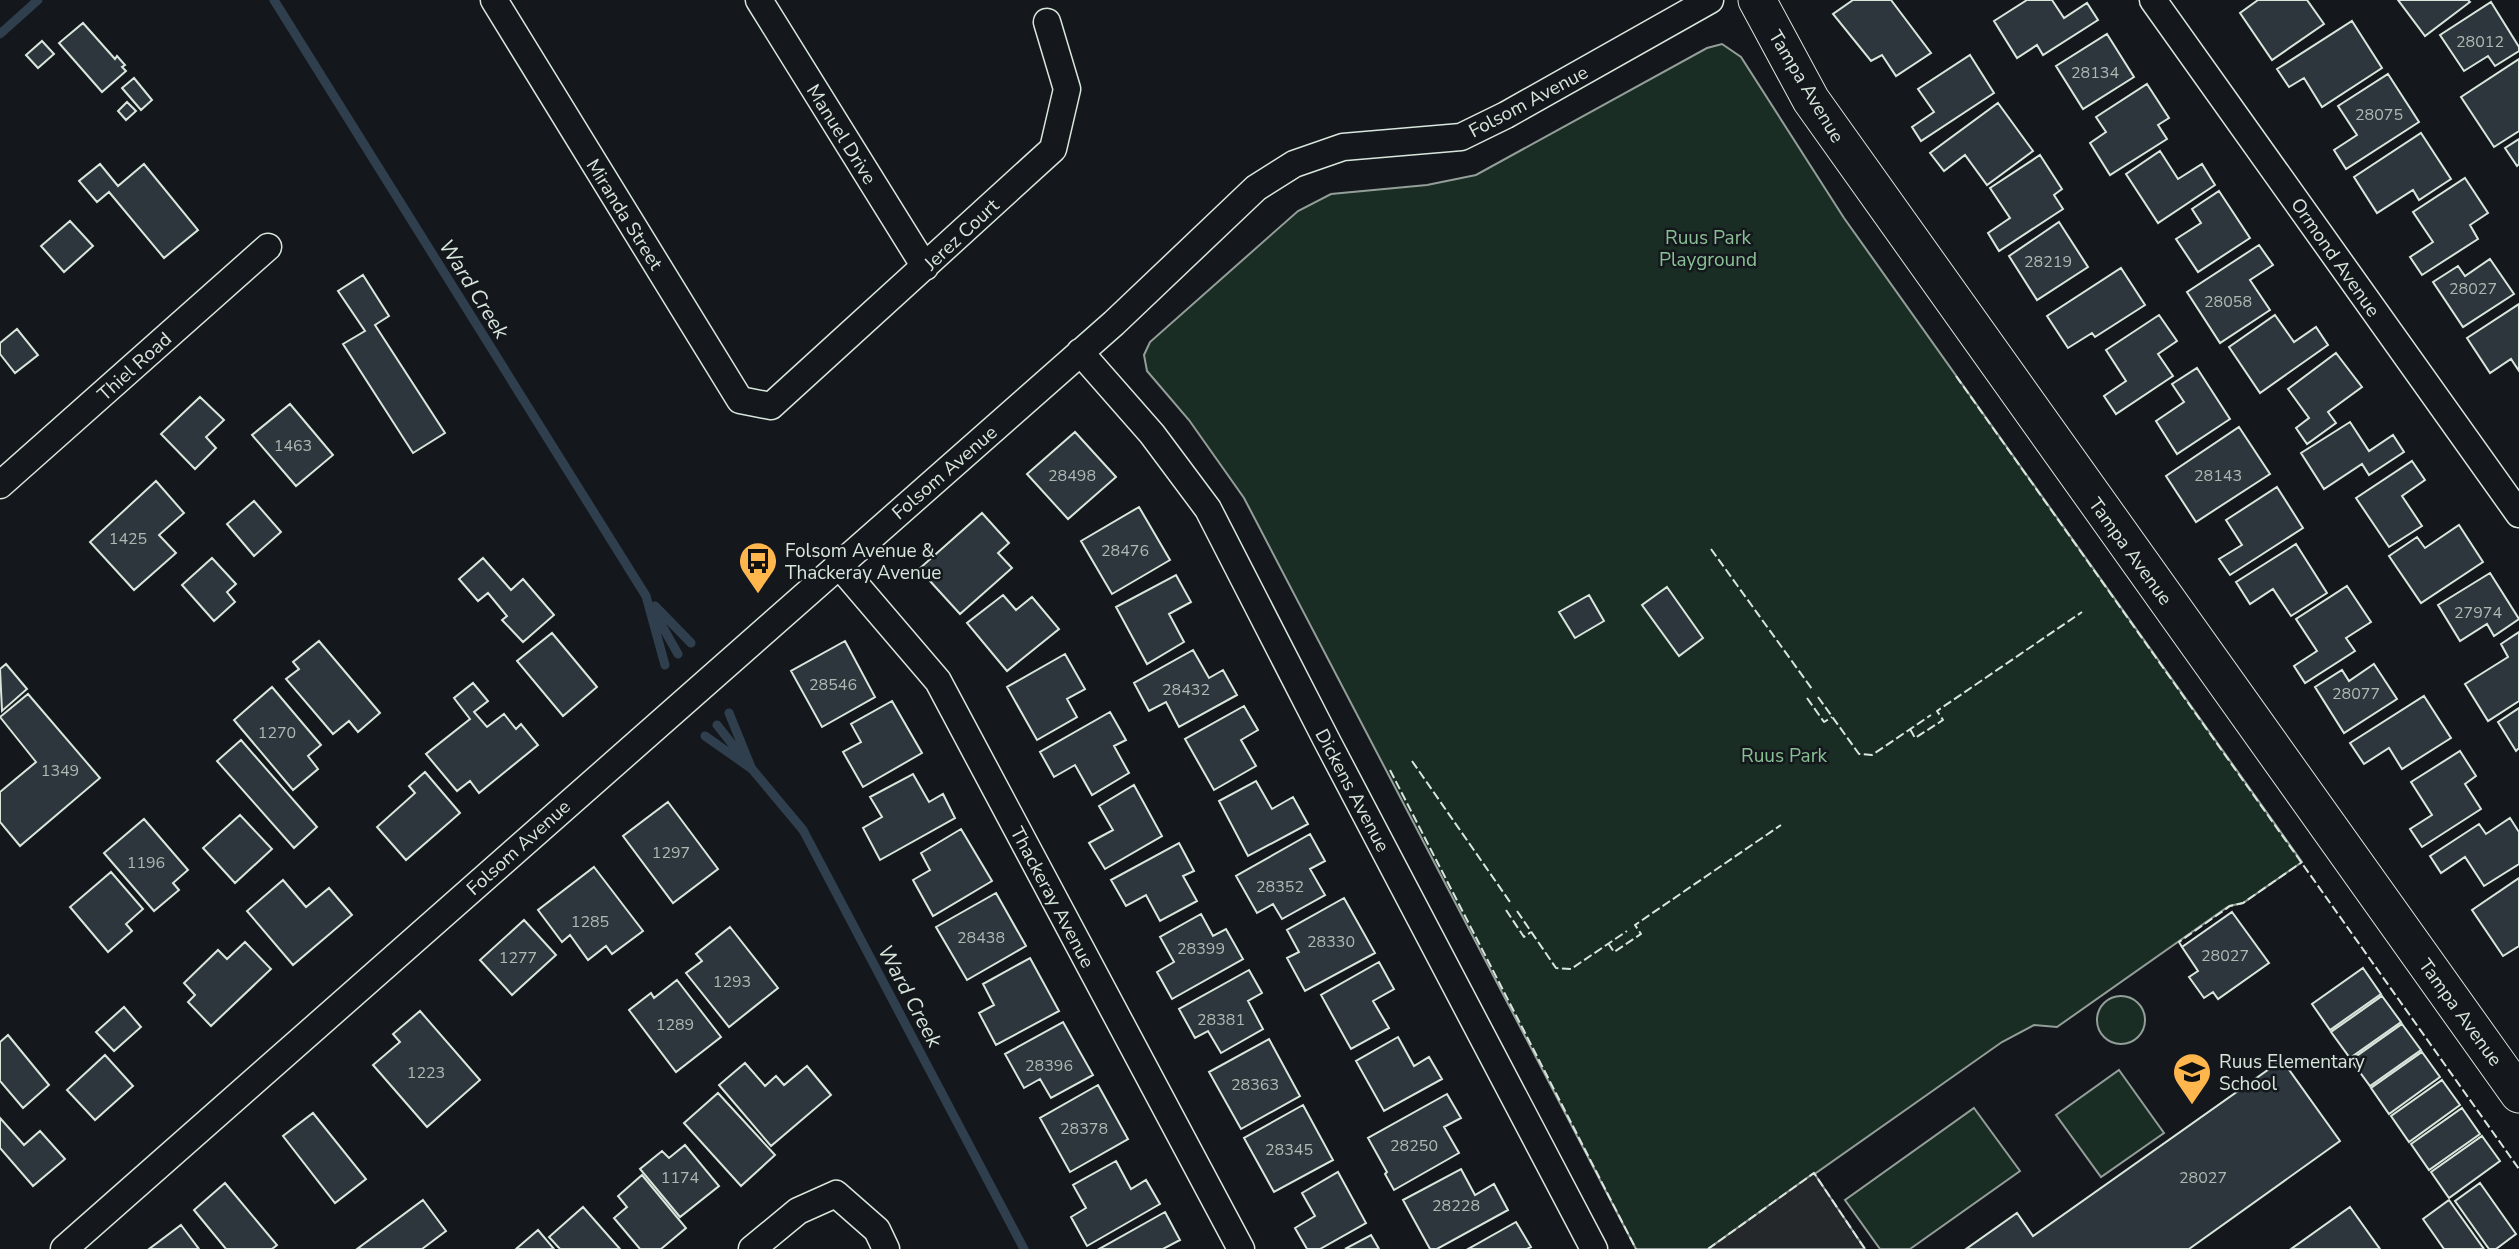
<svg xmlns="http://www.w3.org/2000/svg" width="2519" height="1249" viewBox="0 0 2519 1249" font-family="'Nunito Sans',sans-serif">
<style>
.green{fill:#1a2d24;stroke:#939e99;stroke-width:2}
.parking{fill:#24282b;stroke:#939e99;stroke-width:2}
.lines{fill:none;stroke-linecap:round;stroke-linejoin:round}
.stream{stroke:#2f3f4d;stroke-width:9}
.building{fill:#2c363c;stroke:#d8e6dc;stroke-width:2}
.street-casing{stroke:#d8e6dc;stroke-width:29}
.secondary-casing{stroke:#d8e6dc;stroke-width:39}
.street{stroke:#14181c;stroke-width:26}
.secondary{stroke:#14181c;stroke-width:37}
.fence{stroke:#d8e6dc;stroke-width:2;stroke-dasharray:9 3.5;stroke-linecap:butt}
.labels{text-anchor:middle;stroke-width:5;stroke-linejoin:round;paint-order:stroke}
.number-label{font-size:16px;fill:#adbab4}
.street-label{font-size:19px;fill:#d8e6dc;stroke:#14181c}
.park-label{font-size:19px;fill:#8ac095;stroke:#14181c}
.poi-label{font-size:19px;fill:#d8e6dc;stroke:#14181c;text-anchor:start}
.water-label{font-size:21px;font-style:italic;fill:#d8e6dc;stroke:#14181c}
</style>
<rect width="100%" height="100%" fill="#14181c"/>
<path class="green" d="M1722,44L1741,57L1844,218L2302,862L2243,903L2229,906L2057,1027L2034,1025L2002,1042L1708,1249H1636L1244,498L1189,420L1147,371L1144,355L1150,342L1298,211L1331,194L1427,185L1476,175L1707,48Z
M2097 1020a24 24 0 1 1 48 0a24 24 0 1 1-48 0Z
M2119,1070L2164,1133L2101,1177L2056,1115Z
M1974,1108L2020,1171L1910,1249H1880L1845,1200Z"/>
<path class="parking" d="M1814,1173L1865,1249H1708Z"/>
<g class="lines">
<path class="stream" d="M274,0L646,596L665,665
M0,34L38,0
M655,606L691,643
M653,610L678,654
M729,713L751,767
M717,725L744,759
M705,736L752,769L803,830L1024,1249"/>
</g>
<path class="building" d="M1853,0H1891L1931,53L1896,76L1882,55L1871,61L1833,14Z
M2027,0H2052L2064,18L2087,3L2098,20L2043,55L2037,45L2017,58L1994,21Z
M2258,0H2307L2324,24L2272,60L2240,13Z
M2398,0H2468L2470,2L2425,36Z
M2491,2L2519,47V51L2495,66L2488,56L2464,71L2440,35Z
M2352,21L2382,68L2322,107L2304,78L2289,87L2277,69Z
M83,23L115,59L117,56L125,65L122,67L126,71L102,92L59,43Z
M2107,34L2134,77L2083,109L2056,66Z
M42,41L54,54L38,68L26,55Z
M1970,55L1994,93L1921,141L1912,127L1934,112L1918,89Z
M2519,59V131L2494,147L2461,97Z
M2388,74L2419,122L2346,169L2334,150L2357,135L2338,106Z
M134,78L152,100L141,110L122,88Z
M2147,84L2169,118L2158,125L2167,139L2110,175L2090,143L2106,132L2096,117Z
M127,102L136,111L126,120L118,111Z
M1998,103L2033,151L1987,185L1965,155L1944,171L1930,153Z
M2421,133L2451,179L2419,200L2413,190L2377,213L2354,177Z
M2519,139V164L2517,166L2505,148Z
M2160,151L2178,179L2202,164L2215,185L2158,223L2126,174Z
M2040,155L2062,189L2054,195L2063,209L1999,251L1988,233L2010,218L1990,188Z
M100,164L118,186L144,164L198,230L164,258L109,192L97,202L79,181Z
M2465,178L2488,213L2470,225L2478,239L2422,275L2410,257L2433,242L2413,212Z
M2219,191L2250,238L2198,272L2176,239L2201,223L2192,209Z
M70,221L93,246L64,272L41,246Z
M2059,222L2088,267L2037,300L2009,256Z
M2259,245L2273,265L2250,280L2270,310L2220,343L2187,292Z
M2490,259L2514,294L2463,327L2433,282L2458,266L2465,276Z
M2121,268L2145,305L2095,337L2092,333L2068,348L2047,316Z
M363,275L389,316L375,325L445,433L413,453L343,344L365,331L338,291Z
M2519,304V371L2511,359L2490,373L2467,338Z
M2159,315L2177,341L2158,354L2173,376L2116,414L2104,396L2126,381L2106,350Z
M2275,315L2294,342L2316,327L2328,345L2260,393L2229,347Z
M17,329L38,355L15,373L0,354V343Z
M2336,353L2362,387L2328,412L2336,423L2307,444L2296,428L2309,418L2288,389Z
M2197,368L2230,419L2177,454L2156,421L2184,402L2172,384Z
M200,397L224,420L206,437L216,448L195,469L161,434Z
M290,404L333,455L296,486L252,435Z
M2350,422L2369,451L2393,435L2404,452L2369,475L2362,464L2324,489L2301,453Z
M2239,427L2270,474L2196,522L2166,476Z
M1075,432L1116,477L1068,519L1027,474Z
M2412,461L2425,480L2402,496L2422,526L2389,547L2356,498Z
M156,481L184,513L159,535L176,553L134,590L90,542Z
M2277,487L2303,528L2230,575L2219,559L2242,545L2226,520Z
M254,501L281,532L254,556L227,524Z
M1139,507L1170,560L1112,594L1081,541Z
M982,513L1009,543L998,553L1012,568L960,614L919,569Z
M2459,525L2483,562L2421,603L2389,556L2417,537L2425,548Z
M2296,544L2327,593L2291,616L2273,589L2250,604L2236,582Z
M212,558L236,584L227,592L235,602L214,621L182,585Z
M483,558L511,590L523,579L554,615L523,642L502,620L507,616L488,593L478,601L459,579Z
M2490,573L2519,619L2494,636L2487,624L2460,641L2438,605Z
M1176,575L1191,602L1169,614L1184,642L1147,664L1116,607Z
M2347,586L2371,622L2346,638L2355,651L2305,683L2294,666L2317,651L2296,619Z
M1667,587L1703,638L1679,656L1642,605Z
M1003,595L1016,610L1032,597L1059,629L1007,671L967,623Z
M1589,595L1604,621L1575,638L1559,612Z
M2519,632V701L2488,721L2465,684L2508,657L2501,644Z
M552,633L597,687L563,716L517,661Z
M319,641L380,713L358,732L349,721L333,734L286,679L299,669L293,662Z
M845,641L875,697L822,727L791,671Z
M1193,650L1209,678L1223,670L1237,695L1179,727L1166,702L1149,711L1134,683Z
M1065,654L1085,689L1067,699L1077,717L1037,740L1007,687Z
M6,664L27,689L2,711L0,669Z
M2374,664L2397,699L2344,733L2315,687L2342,670L2349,681Z
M473,683L488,701L474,712L487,727L504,714L516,729L521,724L538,745L479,793L470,781L457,791L426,754L470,719L454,698Z
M272,687L321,745L308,756L318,769L293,790L234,720Z
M28,694L100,778L20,846L0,822V792L36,762L0,717Z
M2424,696L2451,738L2402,769L2389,748L2364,764L2350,743Z
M892,701L922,753L863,787L843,752L861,742L851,724Z
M1244,706L1258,730L1241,740L1256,766L1214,790L1185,739Z
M2519,708V748L2516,751L2498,722Z
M1110,712L1126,740L1114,746L1129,773L1092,795L1075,765L1054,777L1040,752Z
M241,740L317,827L294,848L217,761Z
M2460,751L2476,776L2465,784L2481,809L2422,847L2410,829L2432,815L2411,782Z
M425,772L460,813L406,860L377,827L415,793L409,786Z
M913,774L929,802L943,794L955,818L880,860L863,828L882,817L870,797Z
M1256,781L1272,809L1293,797L1308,824L1248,856L1219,801Z
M1134,785L1162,836L1105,869L1089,843L1113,830L1099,806Z
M668,802L718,869L673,903L623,836Z
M240,815L272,849L235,883L203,848Z
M2510,818L2519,832V864L2484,886L2465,857L2441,873L2430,856L2479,824L2486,834Z
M144,819L188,870L173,883L179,890L154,911L104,853Z
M961,829L992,881L933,916L913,880L930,870L921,853Z
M1310,834L1325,861L1310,869L1325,895L1282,919L1273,904L1257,913L1236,876Z
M1179,843L1194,871L1183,876L1197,901L1160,921L1146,895L1126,906L1111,880Z
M594,867L643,931L612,954L606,946L588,960L570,935L562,942L538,910Z
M111,872L143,909L126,924L132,931L108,952L70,907Z
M2519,878V946L2503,956L2472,910Z
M283,880L306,907L329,888L352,915L293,965L247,911Z
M996,893L1026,946L967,980L936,927Z
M1344,898L1375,953L1305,991L1287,958L1299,952L1287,930Z
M2232,912L2269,963L2218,999L2213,992L2204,998L2189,977L2198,971L2182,947Z
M1201,914L1213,936L1226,929L1243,959L1172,999L1157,972L1174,962L1160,937Z
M524,920L556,955L512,995L480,960Z
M730,927L778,988L729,1027L686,973L702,961L696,954Z
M245,942L271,969L211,1026L188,1002L195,995L184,983L218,950L227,959Z
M1030,958L1059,1011L996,1045L979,1013L994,1005L983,984Z
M1379,962L1394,989L1373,1001L1389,1028L1351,1049L1321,995Z
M2363,968L2381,994L2330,1030L2312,1004Z
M1249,970L1262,993L1248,1001L1263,1029L1221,1053L1208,1031L1195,1038L1179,1009Z
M677,980L721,1037L676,1072L629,1010L651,993L654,998Z
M2382,996L2401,1022L2350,1058L2331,1032Z
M124,1007L141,1027L114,1051L96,1032Z
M420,1011L480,1080L427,1127L373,1065L400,1042L393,1034Z
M1063,1022L1093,1075L1051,1098L1040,1079L1024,1088L1005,1054Z
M2402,1024L2421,1050L2370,1086L2351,1060Z
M8,1035L49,1085L23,1108L0,1081V1042Z
M1398,1037L1414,1066L1429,1057L1442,1079L1384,1111L1356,1061Z
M1269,1039L1300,1096L1241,1129L1209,1072Z
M2422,1052L2440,1077L2389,1114L2371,1088Z
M105,1055L133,1086L95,1120L67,1090Z
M2282,1060L2340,1141L2189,1249H1966L2017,1213L2033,1236Z
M745,1063L765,1086L776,1076L784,1085L807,1066L831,1095L771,1146L719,1085Z
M2442,1080L2460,1105L2409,1142L2391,1116Z
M1098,1085L1128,1139L1070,1172L1040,1118Z
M718,1093L775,1155L741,1186L684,1123Z
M1447,1094L1461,1118L1444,1127L1459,1153L1394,1190L1385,1174L1387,1172L1368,1138Z
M1303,1105L1333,1160L1274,1192L1244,1138Z
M2462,1108L2480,1134L2429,1170L2411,1144Z
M313,1113L366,1179L335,1203L283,1136Z
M0,1118L24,1145L40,1131L65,1159L33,1186L0,1148Z
M2482,1136L2500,1161L2449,1198L2431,1172Z
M685,1145L719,1186L680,1217L640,1169L662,1151L669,1158Z
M1116,1161L1131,1189L1146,1180L1160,1204L1087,1246L1071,1217L1086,1208L1073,1185Z
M1461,1169L1475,1195L1494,1184L1508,1210L1437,1249H1430L1403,1200Z
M1338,1172L1366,1223L1320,1249H1307L1295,1228L1315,1216L1302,1193Z
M642,1175L686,1228L661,1249H640L614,1218L627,1207L618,1196Z
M225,1183L277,1245L272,1249H226L194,1210Z
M2480,1183L2516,1234L2496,1249H2489L2455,1201Z
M423,1200L446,1231L422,1249H357Z
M2449,1200L2484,1249H2444L2423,1219Z
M583,1207L620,1249H560L549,1237Z
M2350,1207L2380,1249H2291Z
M1165,1212L1180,1240L1163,1249H1099Z
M1516,1222L1531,1247L1527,1249H1468Z
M181,1225L199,1249H149Z
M538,1230L554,1249H516Z
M1371,1235L1379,1249H1345Z"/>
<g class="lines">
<defs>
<path id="street" d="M494,0L740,400L771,406L1053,149L1067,89L1047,22
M759,0L925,267
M2153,0L2519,514
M1080,352L1152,434L1208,509L1327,741L1594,1249
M0,485L268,247
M838,564L938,681L1241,1249
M64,1249L1114,323L1256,188L1294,164L1343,147L1461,137L1506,115L1710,0
M752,1249L798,1211L836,1194L877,1230L886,1249"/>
<path id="secondary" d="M1757,0L1811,100L2519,1094"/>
</defs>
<use href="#street" class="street-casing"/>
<use href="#secondary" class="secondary-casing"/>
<use href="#street" class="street"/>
<use href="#secondary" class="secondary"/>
<path class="fence" d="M1956,376L2519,1169
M1711,549L1812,689
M1818,697L1859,754L1872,755L1931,715
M1807,698L1824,722L1832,717
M1910,729L1915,738L1943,720L1937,711L2082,612
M1412,761L1510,902
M1390,770L1636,1249
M1506,910L1524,937L1531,932
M1517,911L1556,968L1571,969L1627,931
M1608,943L1614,952L1641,934L1635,925L1781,825
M2182,947L2179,942L2230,906L2243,903L2302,862
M1708,1249L1814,1173L1865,1249"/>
</g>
<defs>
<symbol id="bus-pin" viewBox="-11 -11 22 30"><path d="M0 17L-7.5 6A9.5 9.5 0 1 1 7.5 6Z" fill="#ffb74d" stroke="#14181c"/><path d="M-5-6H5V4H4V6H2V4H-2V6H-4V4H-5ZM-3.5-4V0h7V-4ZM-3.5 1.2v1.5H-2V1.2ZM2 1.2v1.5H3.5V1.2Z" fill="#111"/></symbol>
<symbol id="school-pin" viewBox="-11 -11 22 30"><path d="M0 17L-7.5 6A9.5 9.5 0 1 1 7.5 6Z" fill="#ffb74d" stroke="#14181c"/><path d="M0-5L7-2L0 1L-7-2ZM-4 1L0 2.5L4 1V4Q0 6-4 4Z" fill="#111"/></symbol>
</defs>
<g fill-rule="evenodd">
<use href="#bus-pin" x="736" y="539" width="44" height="60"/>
<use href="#school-pin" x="2170" y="1050" width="44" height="60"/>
</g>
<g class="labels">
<g class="number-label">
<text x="2480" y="47">28012</text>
<text x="2095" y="78">28134</text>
<text x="2379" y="120">28075</text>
<text x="2048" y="267">28219</text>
<text x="2473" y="294">28027</text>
<text x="2228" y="307">28058</text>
<text x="293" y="451">1463</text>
<text x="1072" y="481">28498</text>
<text x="2218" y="481">28143</text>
<text x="128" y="544">1425</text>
<text x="1125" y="556">28476</text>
<text x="2478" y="618">27974</text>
<text x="833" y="690">28546</text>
<text x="1186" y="695">28432</text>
<text x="2356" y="699">28077</text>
<text x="277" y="738">1270</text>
<text x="60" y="776">1349</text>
<text x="671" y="858">1297</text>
<text x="146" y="868">1196</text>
<text x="1280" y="892">28352</text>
<text x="590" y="927">1285</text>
<text x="981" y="943">28438</text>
<text x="1331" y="947">28330</text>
<text x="1201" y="954">28399</text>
<text x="2225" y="961">28027</text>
<text x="518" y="963">1277</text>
<text x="732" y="987">1293</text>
<text x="1221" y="1025">28381</text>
<text x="675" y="1030">1289</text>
<text x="1049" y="1071">28396</text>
<text x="426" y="1078">1223</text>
<text x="1255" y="1090">28363</text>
<text x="1084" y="1134">28378</text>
<text x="1414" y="1151">28250</text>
<text x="1289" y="1155">28345</text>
<text x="680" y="1183">1174</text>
<text x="2203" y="1183">28027</text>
<text x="1456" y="1211">28228</text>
</g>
<g class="street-label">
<text transform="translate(1807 86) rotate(59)" y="7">Tampa Avenue</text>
<text transform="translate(1528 101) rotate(-28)" y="7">Folsom Avenue</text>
<text transform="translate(842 134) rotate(58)" y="7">Manuel Drive</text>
<text transform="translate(625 214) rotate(58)" y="7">Miranda Street</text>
<text transform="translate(961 234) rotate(-43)" y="7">Jerez Court</text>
<text transform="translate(2336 257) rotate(55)" y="7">Ormond Avenue</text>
<text transform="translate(134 366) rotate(-42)" y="7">Thiel Road</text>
<text transform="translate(944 472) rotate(-41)" y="7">Folsom Avenue</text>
<text transform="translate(2131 551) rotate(54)" y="7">Tampa Avenue</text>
<text transform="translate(1353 790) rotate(62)" y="7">Dickens Avenue</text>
<text transform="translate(518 847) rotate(-42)" y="7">Folsom Avenue</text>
<text transform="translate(1053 897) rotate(62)" y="7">Thackeray Avenue</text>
<text transform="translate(2461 1012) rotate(54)" y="7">Tampa Avenue</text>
</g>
<g class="park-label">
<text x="1708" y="244">Ruus Park<tspan x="1708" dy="22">Playground</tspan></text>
<text x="1784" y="762">Ruus Park</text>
</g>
<g class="poi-label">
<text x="785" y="557">Folsom Avenue &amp;<tspan x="785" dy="22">Thackeray Avenue</tspan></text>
<text x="2219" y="1068">Ruus Elementary<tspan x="2219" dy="22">School</tspan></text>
</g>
<g class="water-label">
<text transform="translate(474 289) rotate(58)" y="7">Ward Creek</text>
<text transform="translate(910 996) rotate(62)" y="7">Ward Creek</text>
</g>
</g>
</svg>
